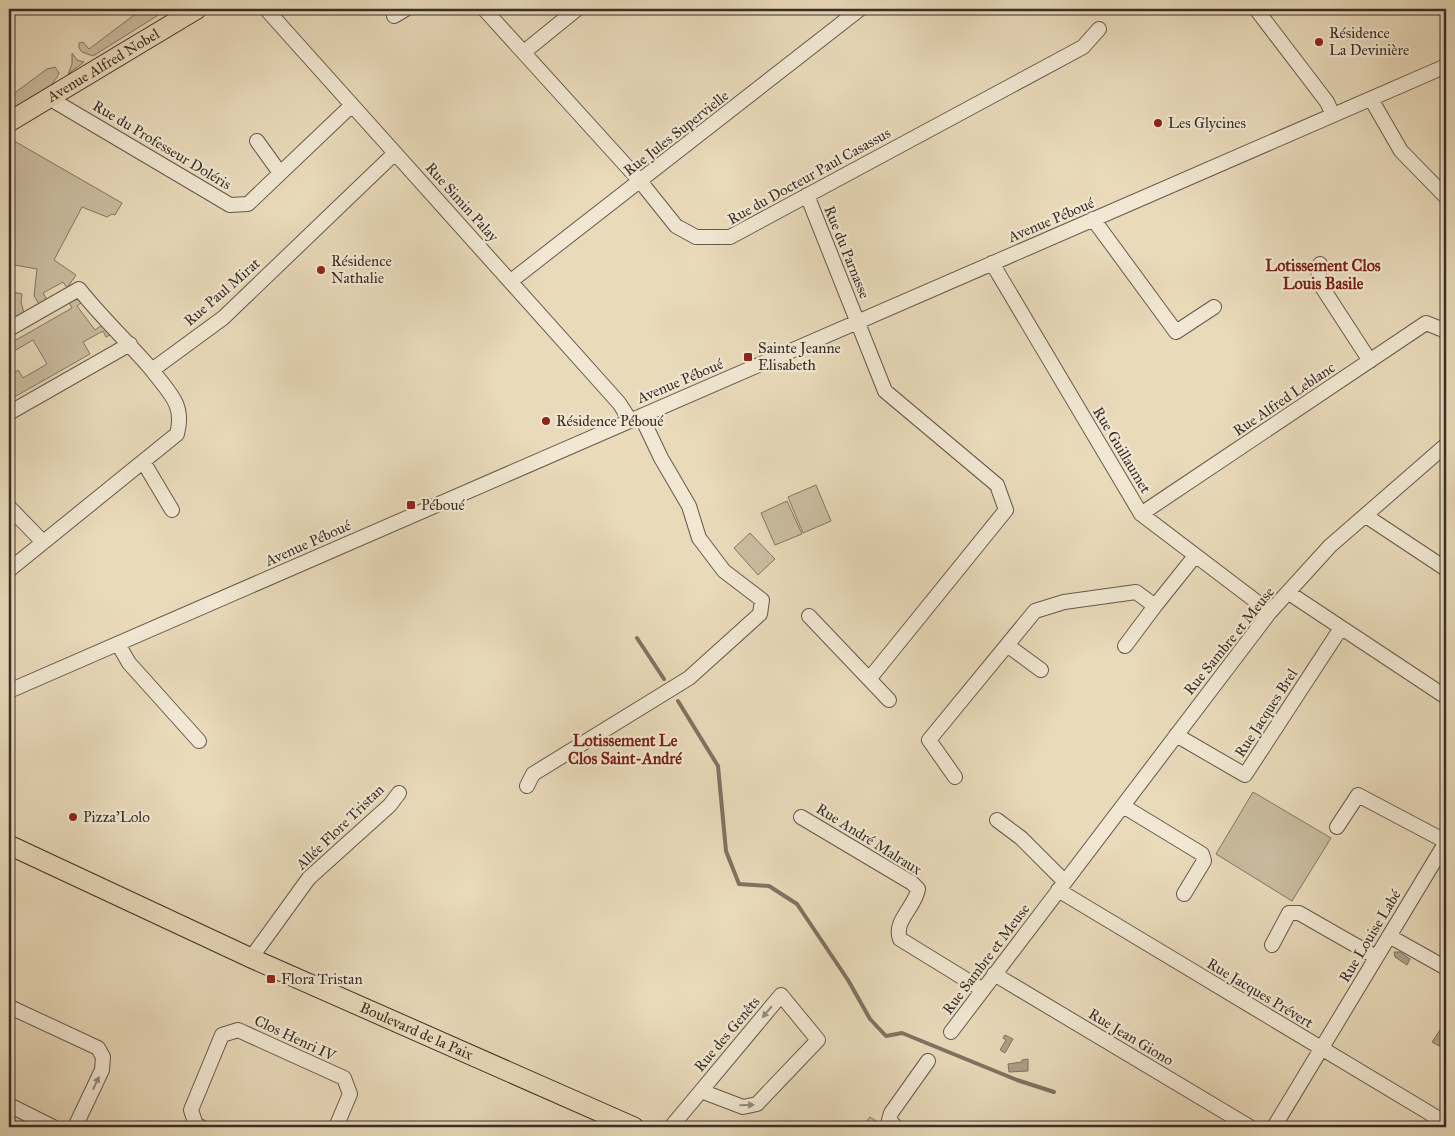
<svg xmlns="http://www.w3.org/2000/svg" width="1455" height="1136" viewBox="0 0 1455 1136" font-family="'IM FELL Great Primer',serif">
<style>
.green{fill:#cbbda1;stroke:#827664}
.water{fill:#aea088;stroke:#807262}
.lines{fill:none;stroke-linecap:round;stroke-linejoin:round}
.stream{stroke:#807262;stroke-width:4}
.minor-casing{stroke:#66594c;stroke-width:16}
.major-casing{stroke:#3a2e28;stroke-width:21}
.minor{stroke:#f1e7d2;stroke-width:14}
.major{stroke:#e9daba;stroke-width:19}
.oneway{fill:#968a7d}
.poi-dot{fill:#8f2418;stroke:#f1e7d2;stroke-width:2}
.labels{text-anchor:middle;stroke-width:4.5;stroke-linejoin:round;paint-order:stroke}
.poi-label{font-size:15px;fill:#3a2e28;stroke:#f1e7d2;text-anchor:start}
.street-label{font-size:15px;fill:#3a2e28;stroke:#f1e7d2}
.neighbourhood-label{font-size:16px;font-weight:bold;fill:#7a1f14;stroke:#f1e7d2}
</style>
<rect width="100%" height="100%" fill="#e9daba"/>
<filter id="stains"><feTurbulence type="fractalNoise" baseFrequency=".004" numOctaves="4"/><feColorMatrix values="0 0 0 0 .2 0 0 0 0 .09 0 0 0 0 .02 0 0 0 .5 -.17"/></filter>
<radialGradient id="worn" r=".72"><stop offset=".6" stop-color="#630" stop-opacity="0"/><stop offset="1" stop-color="#630" stop-opacity=".3"/></radialGradient>
<path class="green" d="M142,9H168L93,56L82,52L79,48V43L83,42L89,49Z
M72,53L77,60L84,62L68,74L72,64Z
M55,67L59,73C52,91 25,104 9,114V97L47,69Z
M9,138L122,203L115,215L112,214L107,217L82,207L54,260L76,275L67,288L63,282L43,293L47,300L39,304L34,296L37,269L9,264Z
M9,291L22,294L21,302L24,313L15,318L11,311L9,312Z
M76,299L83,301L77,306L95,330L102,325L112,334L106,337L103,331L83,342L90,354L9,400V376L18,370L23,378L47,364L33,340L9,354L15,363L9,367V344L72,308L68,301Z
M816,485L831,521L803,533L788,497Z
M787,501L802,534L775,545L761,513Z
M750,533L775,559L758,575L734,548Z
M1253,792L1331,838L1292,901L1216,854Z
M870,1117L885,1127H862Z"/>
<path class="water" d="M1394,952H1400L1410,959L1407,965L1395,957Z
M1440,1030L1446,1035L1439,1046L1432,1042Z
M1005,1035L1013,1039L1005,1053L1000,1050L1006,1040L1003,1038Z
M1028,1059V1071L1009,1072L1008,1064L1022,1062V1060Z"/>
<g class="lines">
<path class="stream" d="M637,638L664,679
M678,701L718,766L726,851L739,884L769,886L797,904L848,980L870,1019L886,1036L902,1033L1017,1080L1054,1092"/>
<defs>
<path id="minor" d="M266,9L619,403L630,420
M484,9L640,181L676,226L696,237H730L1083,47L1099,29
M1256,9L1327,102L1333,115
M394,16L406,9
M524,52L577,9
M49,98L230,205L248,204L352,105
M1371,99L1401,151L1446,197
M257,141L280,173
M807,195L885,391L997,485L1006,510L870,678
M1093,219L1176,332L1214,307
M992,263L1141,514L1270,612
M1320,264L1318,281L1370,361
M511,281L860,9
M9,329L79,289C102,318 128,342 152,370
M9,413L130,344
M144,463L172,510
M9,507L43,542
M1141,514L1426,323L1446,331
M1366,516L1446,569
M9,570L177,434C185,404 169,393 152,370L223,318L395,153
M1289,593L1446,697
M809,616L889,700
M118,644L129,663L199,741
M1007,645L1041,670
M1125,646L1155,606
M9,691L1446,66
M1176,735L1245,775L1341,628
M955,777L929,740L1035,611L1064,602L1136,592L1155,606L1195,556
M527,786L533,774L689,678L760,614L762,600L724,571L699,538L689,506L661,458L641,416
M1123,806L1202,854L1204,861L1184,894
M801,817L912,883L918,889C916,906 893,921 900,939L983,990
M997,820L1021,838L1065,882
M1337,827L1358,795L1445,841
M1058,890L1446,1123
M1389,936L1446,968
M1272,945L1289,913H1299L1376,957
M251,958L309,878L390,805L399,793
M994,974L1250,1127
M9,1009L12,1008L98,1048L103,1057L102,1070L75,1127
M951,1032L1270,612L1330,546L1446,445
M9,1105L53,1127
M201,1127L196,1125L191,1110L222,1035L238,1030L344,1078L350,1094L336,1127
M671,1127L781,995L818,1040L757,1104L743,1107L701,1091
M896,1127L889,1120L891,1113L928,1061
M1274,1127L1446,842"/>
<g id="major">
<path id="s1" d="M9,122L197,9"/>
<path id="s2" d="M9,845L251,958L634,1127"/>
</g>
</defs>
<use href="#minor" class="minor-casing"/>
<use href="#major" class="major-casing"/>
<use href="#minor" class="minor"/>
<use href="#major" class="major"/>
</g>
<defs><path id="oneway-solid" d="M-6-.8H1V-3.2L6.5 0L1 3.2V.8H-6Z" transform="scale(1.25)"/></defs>
<g class="oneway">
<use href="#oneway-solid" transform="translate(767 1012) rotate(130)"/>
<use href="#oneway-solid" transform="translate(96 1083) rotate(-65)"/>
<use href="#oneway-solid" transform="translate(747 1105) rotate(-2)"/>
</g>
<g class="poi-dot">
<circle cx="1319" cy="42" r="5"/>
<circle cx="1158" cy="123" r="5"/>
<circle cx="321" cy="270" r="5"/>
<rect x="743" y="352" width="10" height="10" rx="2.5"/>
<circle cx="546" cy="421" r="5"/>
<rect x="406" y="500" width="10" height="10" rx="2.5"/>
<circle cx="73" cy="817" r="5"/>
<rect x="266" y="974" width="10" height="10" rx="2.5"/>
</g>
<g class="labels">
<g class="poi-label">
<text x="1329" y="38">Résidence<tspan x="1329" dy="17">La Devinière</tspan></text>
<text x="1168" y="128">Les Glycines</text>
<text x="331" y="266">Résidence<tspan x="331" dy="17">Nathalie</tspan></text>
<text x="758" y="353">Sainte Jeanne<tspan x="758" dy="17">Elisabeth</tspan></text>
<text x="556" y="426">Résidence Péboué</text>
<text x="421" y="510">Péboué</text>
<text x="83" y="822">Pizza'Lolo</text>
<text x="281" y="984">Flora Tristan</text>
</g>
<g class="street-label">
<text dy="5" stroke="none"><textPath href="#s1" startOffset="110">Avenue Alfred Nobel</textPath></text>
<text transform="translate(676 133) rotate(-38)" y="5">Rue Jules Supervielle</text>
<text transform="translate(162 145) rotate(31)" y="5">Rue du Professeur Doléris</text>
<text transform="translate(809 176) rotate(-29)" y="5">Rue du Docteur Paul Casassus</text>
<text transform="translate(462 202) rotate(48)" y="5">Rue Simin Palay</text>
<text transform="translate(1051 220) rotate(-23)" y="5">Avenue Péboué</text>
<text transform="translate(847 252) rotate(68)" y="5">Rue du Parnasse</text>
<text transform="translate(222 292) rotate(-41)" y="5">Rue Paul Mirat</text>
<text transform="translate(680 381) rotate(-23)" y="5">Avenue Péboué</text>
<text transform="translate(1284 399) rotate(-34)" y="5">Rue Alfred Leblanc</text>
<text transform="translate(1122 450) rotate(59)" y="5">Rue Guillaumet</text>
<text transform="translate(308 543) rotate(-24)" y="5">Avenue Péboué</text>
<text transform="translate(1229 641) rotate(-51)" y="5">Rue Sambre et Meuse</text>
<text transform="translate(1266 713) rotate(-57)" y="5">Rue Jacques Brel</text>
<text transform="translate(340 827) rotate(-44)" y="5">Allée Flore Tristan</text>
<text transform="translate(869 839) rotate(32)" y="5">Rue André Malraux</text>
<text transform="translate(1370 936) rotate(-59)" y="5">Rue Louise Labé</text>
<text transform="translate(986 959) rotate(-53)" y="5">Rue Sambre et Meuse</text>
<text transform="translate(1260 993) rotate(31)" y="5">Rue Jacques Prévert</text>
<text dy="5" stroke="none"><textPath href="#s2" startOffset="448">Boulevard de la Paix</textPath></text>
<text transform="translate(727 1034) rotate(-50)" y="5">Rue des Genêts</text>
<text transform="translate(1131 1037) rotate(31)" y="5">Rue Jean Giono</text>
<text transform="translate(295 1038) rotate(25)" y="5">Clos Henri IV</text>
</g>
<g class="neighbourhood-label">
<text x="1323" y="271">Lotissement Clos<tspan x="1323" dy="18">Louis Basile</tspan></text>
<text x="625" y="746">Lotissement Le<tspan x="625" dy="18">Clos Saint-André</tspan></text>
</g>
</g>
<rect width="1455" height="1136" fill="none" stroke="#e9daba" stroke-width="30"/>
<rect x="10" y="10" width="1435" height="1116" fill="none" stroke="#3a2e28" stroke-width="2.5"/>
<rect x="15" y="15" width="1425" height="1106" fill="none" stroke="#3a2e28"/>
<rect width="100%" height="100%" filter="url(#stains)"/>
<rect width="100%" height="100%" fill="url(#worn)"/>
</svg>
